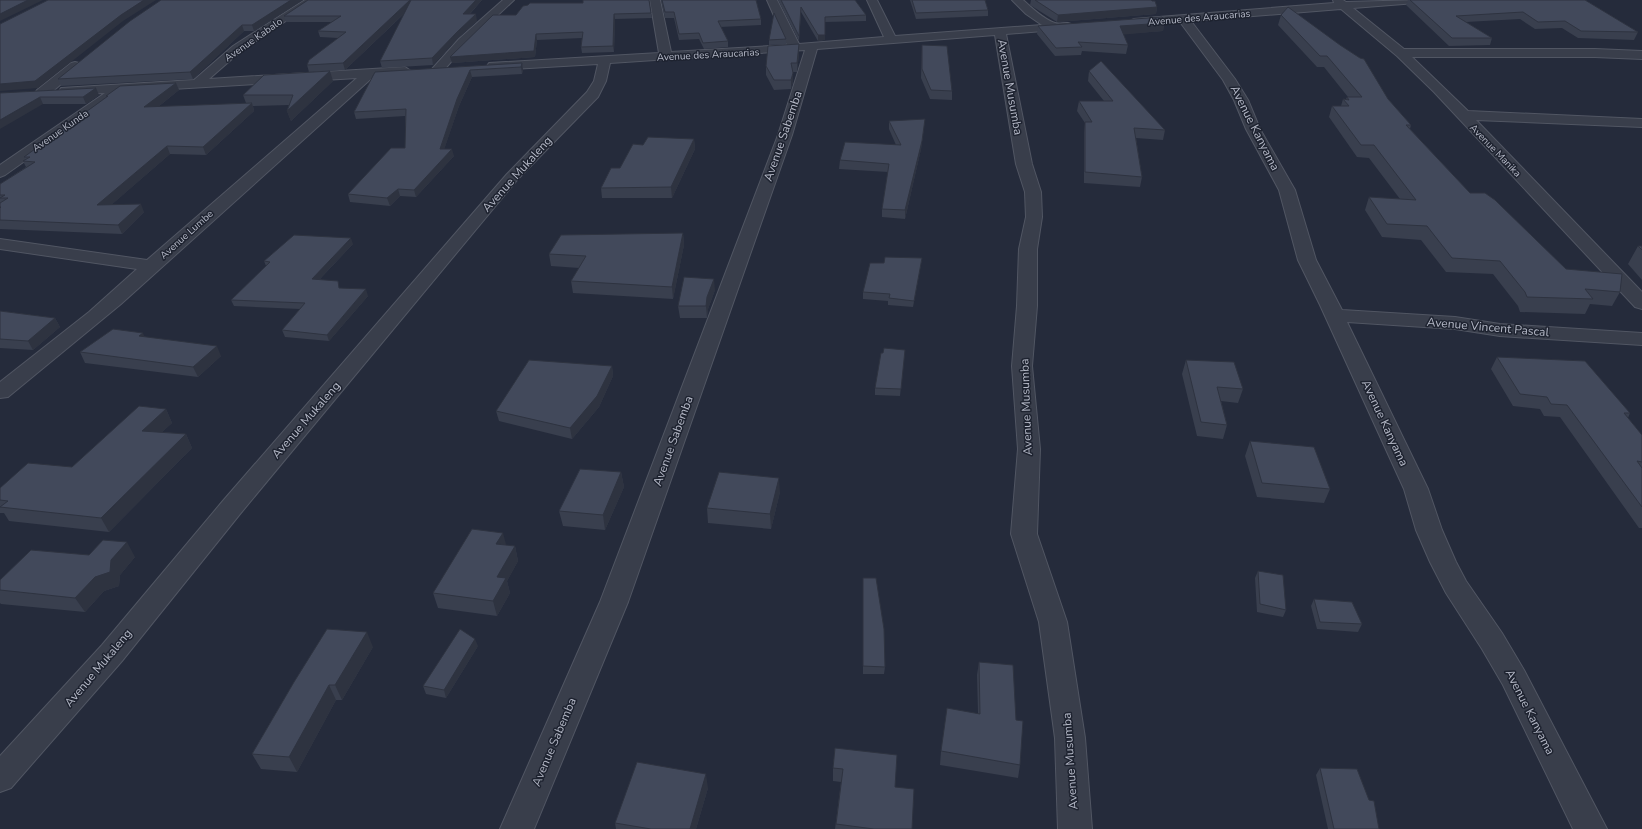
<svg xmlns="http://www.w3.org/2000/svg" width="1642" height="829" viewBox="0 0 1642 829" font-family="'Nunito Sans',sans-serif">
<style>
.lines{fill:none;stroke-linecap:round;stroke-linejoin:round}
.minor-casing{stroke:#515663;stroke-width:2}
.minor{fill:#393e4b;fill-rule:evenodd}
.wall{fill:#393f4e}
.shaded-wall{fill:#2e3340}
.building{fill:#42495b;stroke:#2e3340}
.labels{text-anchor:middle;stroke-width:3;stroke-linejoin:round;paint-order:stroke}
.far-street-label{font-size:10px;fill:#b5b9c7;stroke:#1e2330}
.street-label{font-size:12px;fill:#b5b9c7;stroke:#1e2330}
</style>
<rect width="100%" height="100%" fill="#252b3b"/>
<g class="lines">
<defs>
<path id="minor" d="M305,0H317L241,51L209,79L405,67L411,71L405,75L373,77L121,304L8,397L0,398V382L89,312L137,269L0,249V239L147,260L357,78L122,92L5,175L0,177V165L105,93L66,95L61,94L59,91L61,88L194,80L233,46Z
M503,0H514L467,44L442,72H434L432,69L459,39Z
M650,0H660L671,52L787,45L767,0H777L799,44L884,37L867,0H877L895,36L1042,25L1026,14L1012,0H1023C1032,8 1043,19 1055,23C1061,25 1068,20 1073,26L1067,29L1006,34L1032,164L1041,192L1042,217L1037,249V306L1032,366L1040,449L1037,534L1067,622L1085,738L1092,829H1058L1055,738L1039,622L1011,534L1018,449L1012,366L1017,306L1019,249L1026,217L1025,192L1016,164L995,35L817,49L792,135L628,602L534,829H500L600,602L778,135L805,50L610,63L606,81L598,97L517,180L240,514L122,661L11,788L0,792V756L102,645L222,502L507,174L587,92L594,81L598,64L493,70L487,66L489,63L659,53Z
M1333,0H1343L1346,2L1421,0L1416,3L1353,8L1404,49H1595L1642,51V59L1595,57H1412L1468,111L1642,119V127L1476,120L1642,292V309L1635,307L1434,92L1397,56L1341,9L1191,21L1235,79L1248,100L1260,129L1295,190L1316,260L1342,310L1455,317L1500,324L1642,333V345L1500,336L1455,329L1347,322L1428,489L1442,530L1456,562L1466,581L1502,633L1524,670L1607,829H1573L1503,685L1482,649L1446,593L1430,562L1416,530L1404,489L1320,305L1298,260L1279,190L1246,129L1234,100L1223,80L1180,22L1134,25L1128,22L1134,19L1334,3Z
M75,62L79,63L81,66L79,69L47,96H37L35,93L37,90L71,63Z"/>
</defs>
<use href="#minor" class="minor-casing"/>
<use href="#minor" class="minor"/>
</g>
<path class="wall" d="M303,0L254,31H244L193,79L61,86L58,79Z
M308,0H482L470,14L477,21L458,38L433,65L382,68L380,61L405,13L345,70L309,72L307,65L338,38L320,37L318,31L332,22H286L284,16Z
M661,0H756L761,19V25L720,27L728,41V47L704,49L699,39L679,40L674,18H665Z
M778,0H855L866,15V21L825,22V40L818,41L801,12L799,41Z
M910,0H985L988,10V16L916,19Z
M1031,0H1151L1157,7L1156,14L1057,22L1030,5Z
M1408,0H1585L1638,32L1634,40L1578,38L1562,28L1535,29L1520,19L1466,22L1492,38L1490,45L1449,46L1406,5Z
M583,3L651,13L652,18L615,19L614,52L582,53L581,47L582,38L537,40L535,57L452,63L450,57L516,15Z
M1281,15L1388,99L1411,125L1410,129L1470,193L1566,269L1620,292L1612,306L1590,304L1585,314L1520,312L1518,306L1493,274L1446,272L1421,240L1382,237L1365,210L1369,197L1400,199L1369,158L1357,157L1329,117L1332,106H1341L1343,99H1346L1347,97H1348L1324,67H1317L1278,25Z
M1164,23L1163,31L1123,34L1128,45L1126,54L1082,51L1081,55L1055,56L1037,34L1038,26Z
M786,39V44L769,45V40Z
M922,45L952,91V100L930,99L921,78Z
M799,53L797,72H793V82L791,89L774,90L766,75V66Z
M522,63L523,70L522,74L472,77L459,106L444,149L454,156L416,197L400,196L390,206L350,202L348,194L405,148V116L356,119L354,112L375,72Z
M1089,71L1165,130L1163,140L1136,138L1142,177L1140,187L1084,183V132L1085,123L1077,111L1079,101H1104L1088,81Z
M333,81L291,121L287,111L289,105L253,106L254,111L206,155L170,154L111,205L144,212L122,234L0,229V203H1H0V184L26,167L23,161L25,160L24,157L107,97L106,96L176,83L179,90L158,107L246,103L243,95Z
M0,93L99,95L86,104H43Z
M889,121L924,127L921,149L905,219L882,217V209L888,172L839,169L840,160L896,145L889,129Z
M694,139L695,149L672,198H602L601,188L643,145Z
M683,233L684,245L673,299L573,293L571,281L579,268L551,266L549,254Z
M353,244L320,279L340,288L368,296L329,341L285,337L282,330L300,309L234,306L231,300L266,266L264,261Z
M1638,246H1642V280L1628,264Z
M922,258L921,264L913,307L888,305V301L863,299V292L884,263Z
M715,290L708,309L707,318H680L678,306Z
M0,311L55,318L60,327L33,350L0,348Z
M145,337L221,356L198,377L85,363L80,352Z
M904,357L900,396L875,395V388Z
M1497,357L1630,413L1628,418L1642,435V528H1639L1560,417L1544,416L1540,409L1513,406L1491,369Z
M1186,360L1243,389L1238,403L1221,401L1227,425L1223,439L1197,436L1182,374Z
M612,366L613,376L599,407L572,439L499,421L496,411Z
M166,409L172,423L162,432L186,434L192,448L109,532L9,521L4,513H0V488L72,467Z
M1250,441L1330,489L1324,503L1257,497L1245,456Z
M621,472L624,487L605,530L563,526L559,511Z
M780,492L771,529L708,523L707,508Z
M506,545L515,546L518,561L507,581L510,593L497,616L438,608L433,593Z
M89,555L135,557L120,575L119,586L104,591L85,612L1,604L0,603V580Z
M1258,571L1286,610L1283,617L1257,612L1255,578Z
M863,586L885,667L884,674H863Z
M1314,599L1362,624L1358,632L1317,629L1311,606Z
M478,646L446,698L426,694L423,686Z
M373,647L342,700H336L297,772L261,769L252,754L294,682Z
M979,662L1016,720L1020,765L1018,778L940,765L941,751L978,713L977,675Z
M835,748L895,787L912,829H835L841,782L833,781V768Z
M1320,768L1379,829H1328L1316,775Z
M708,788L696,829H616L615,823Z"/>
<path class="shaded-wall" d="M28,0H43L0,21V14Z
M144,0H156L123,21L38,88L0,91V84L121,15Z
M291,0H303L254,31L252,25Z
M410,0H412L414,4L345,70L343,63Z
M476,0H482L464,20L463,14Z
M1157,7L1156,14L1057,22L1058,15Z
M476,14L477,21L458,38L433,65L432,58L457,32Z
M614,14L615,19L614,52L613,46Z
M1164,23L1163,31L1119,35L1120,26Z
M242,25L244,31L193,79L190,72Z
M536,34L537,40L535,57L452,63L450,57Z
M818,35H825V40L818,41Z
M799,44V53L797,72V63Z
M522,63L523,70L522,74L521,67Z
M470,70L472,77L459,106L442,156L440,149L457,99Z
M330,71L333,81L291,121L287,111Z
M793,73V82L791,89V80Z
M176,83L179,90L148,115L144,107Z
M96,88L99,95L86,104L83,97Z
M40,97L43,104L0,129V120Z
M252,103L254,111L206,155L203,147Z
M925,119L924,127L921,149L905,219V210Z
M694,139L695,149L672,198L671,187Z
M167,146L170,154L101,214L97,205Z
M452,149L454,156L416,197L414,190Z
M398,189L400,196L390,206L387,198Z
M141,204L144,212L122,234L118,225Z
M683,233L684,245L673,299L672,287Z
M351,238L353,244L314,285L312,279Z
M714,279L715,290L708,309L707,318L706,306L707,297Z
M366,289L368,296L329,341L327,335Z
M55,318L60,327L33,350L28,341Z
M143,333L148,344L139,336Z
M217,346L221,356L198,377L193,367Z
M612,366L613,376L599,407L572,439L570,428Z
M166,409L172,423L149,444L142,431Z
M186,434L192,448L109,532L101,518Z
M621,472L624,487L605,530L603,515Z
M779,478L780,492L771,529L770,514Z
M503,533L507,548L496,544Z
M127,542L135,557L120,575L119,586L104,591L85,612L75,598Z
M515,546L518,561L507,581L510,593L497,616L493,601L497,577Z
M367,632L373,647L342,700L335,685Z
M475,639L478,646L446,698L444,690Z
M329,685L336,700L297,772L289,757Z
M706,774L708,788L696,829H690Z"/>
<path class="building" d="M0,0H28L0,14Z
M48,0H144L121,15L35,81L0,84V24Z
M161,0H291L252,25H242L190,72L58,79L130,21Z
M308,0H410L343,63L307,65L309,60L346,32L318,31L341,16H284Z
M411,0H476L463,14H476L457,32L432,58L380,61Z
M583,0H649L651,13L614,14L613,46L581,47L583,32L536,34L534,51L450,57L493,15H516L523,6L528,5L530,3H583Z
M662,0H756L761,19L718,21L728,41L703,43L699,33L679,34L674,12H665Z
M781,0H855L866,15L825,17V35H818L801,7L799,36Z
M912,0H985L988,10L916,13Z
M1035,0H1151L1152,1H1155L1157,7L1058,15Z
M1410,0H1585L1638,32L1581,31L1565,21L1538,22L1523,12L1456,16L1492,38H1452Z
M1288,7L1340,45L1360,58L1364,59L1388,99L1411,125H1406L1470,193H1485L1495,200L1566,269L1622,274L1620,292L1585,289L1593,299L1527,297L1525,292L1500,261L1452,258L1427,226L1387,224L1369,197L1416,200L1374,145H1361L1332,106H1349L1343,99L1349,100L1347,97H1362L1327,56H1320L1281,15Z
M774,13L786,39L769,40Z
M1162,17L1164,23L1120,26L1128,45L1078,42L1082,47L1056,48L1038,26Z
M799,44L797,63H791L793,73L791,80H774L766,66L768,46Z
M922,45L947,46L952,91L931,90L922,69Z
M1101,61L1165,130L1134,128L1142,177L1085,172V122H1092L1079,101H1113L1089,71Z
M522,63L521,67L470,70L457,99L440,149H452L414,190L398,189L387,198L348,194L391,148H405L406,109L354,112L375,72Z
M330,71L287,111L293,95H243L264,75Z
M176,83L144,107L252,103L203,147L167,146L97,205L141,204L118,225L0,220V208L1,207H0V203L8,198H0L5,195H0V184L35,162L23,161L30,157H24L108,96H106L120,86Z
M96,88L83,97H40L0,120V93Z
M925,119L922,141L905,210L882,209L889,164L840,160L845,142L901,145L889,121Z
M648,137L694,139L671,187L601,188L611,168H620L633,144L643,145Z
M683,233L672,287L571,281L586,256L549,254L561,235Z
M294,235L351,238L312,279L338,281L339,288L366,289L327,335L282,330L305,303L231,300L270,262L264,261Z
M1638,246H1642V250Z
M885,257L922,258L914,301L889,298L890,294L863,292L870,263H884Z
M684,277L714,279L707,297L706,306H678Z
M0,311L55,318L28,341L0,339Z
M113,329L143,333L139,336L217,346L193,367L80,352Z
M884,348L905,350L901,389L875,388L881,353H883Z
M1497,357L1585,361L1630,413H1624L1642,435V462L1637,461L1642,468V507L1567,405L1551,404L1547,397L1520,394Z
M529,360L612,366L597,396L570,428L496,411Z
M1186,360L1234,362L1243,389L1217,387L1227,425L1201,422Z
M139,406L166,409L142,431L186,434L101,518L0,507L8,501L0,500V488L28,463L72,467Z
M1250,441L1314,447L1330,489L1262,483Z
M580,469L621,472L603,515L559,511Z
M719,472L779,478L770,514L707,508Z
M472,529L503,533L496,544L515,546L497,577L506,578L493,601L433,593Z
M103,540L127,542L111,560L110,572L95,577L75,598L0,590V580L31,550L89,555Z
M1258,571L1283,575L1286,610L1260,604Z
M863,578H876L884,629L885,667L863,666Z
M1314,599L1352,602L1362,624L1320,622Z
M327,629L367,632L335,685H329L289,757L252,754L294,682Z
M460,629L475,639L444,690L423,686Z
M979,662L1013,665L1016,720L1023,721L1020,765L941,751L947,708L980,714Z
M835,748L897,755L895,787L914,789L912,829H874L836,824L843,769L833,768Z
M637,762L706,774L690,829H651L615,823Z
M1320,768L1357,769L1369,800L1374,801L1379,829H1334Z"/>
<g class="labels">
<g class="far-street-label">
<text transform="translate(1199 17) rotate(-5)" y="4">Avenue des Araucarias</text>
<text transform="translate(253 39) rotate(-35)" y="4">Avenue Kabalo</text>
<text transform="translate(708 54) rotate(-3)" y="4">Avenue des Araucarias</text>
<text transform="translate(60 130) rotate(-35)" y="4">Avenue Kunda</text>
<text transform="translate(1496 150) rotate(46)" y="4">Avenue Manika</text>
<text transform="translate(186 234) rotate(-42)" y="4">Avenue Lumbe</text>
</g>
<g class="street-label">
<text transform="translate(1010 87) rotate(80)" y="4">Avenue Musumba</text>
<text transform="translate(1255 128) rotate(63)" y="4">Avenue Kanyama</text>
<text transform="translate(783 136) rotate(-71)" y="4">Avenue Sabemba</text>
<text transform="translate(517 174) rotate(-48)" y="4">Avenue Mukaleng</text>
<text transform="translate(1488 327) rotate(5)" y="4">Avenue Vincent Pascal</text>
<text transform="translate(1026 407) rotate(-92)" y="4">Avenue Musumba</text>
<text transform="translate(306 420) rotate(-49)" y="4">Avenue Mukaleng</text>
<text transform="translate(1385 423) rotate(65)" y="4">Avenue Kanyama</text>
<text transform="translate(673 441) rotate(-70)" y="4">Avenue Sabemba</text>
<text transform="translate(98 668) rotate(-50)" y="4">Avenue Mukaleng</text>
<text transform="translate(1530 712) rotate(63)" y="4">Avenue Kanyama</text>
<text transform="translate(554 742) rotate(-67)" y="4">Avenue Sabemba</text>
<text transform="translate(1070 761) rotate(-94)" y="4">Avenue Musumba</text>
</g>
</g>
</svg>
